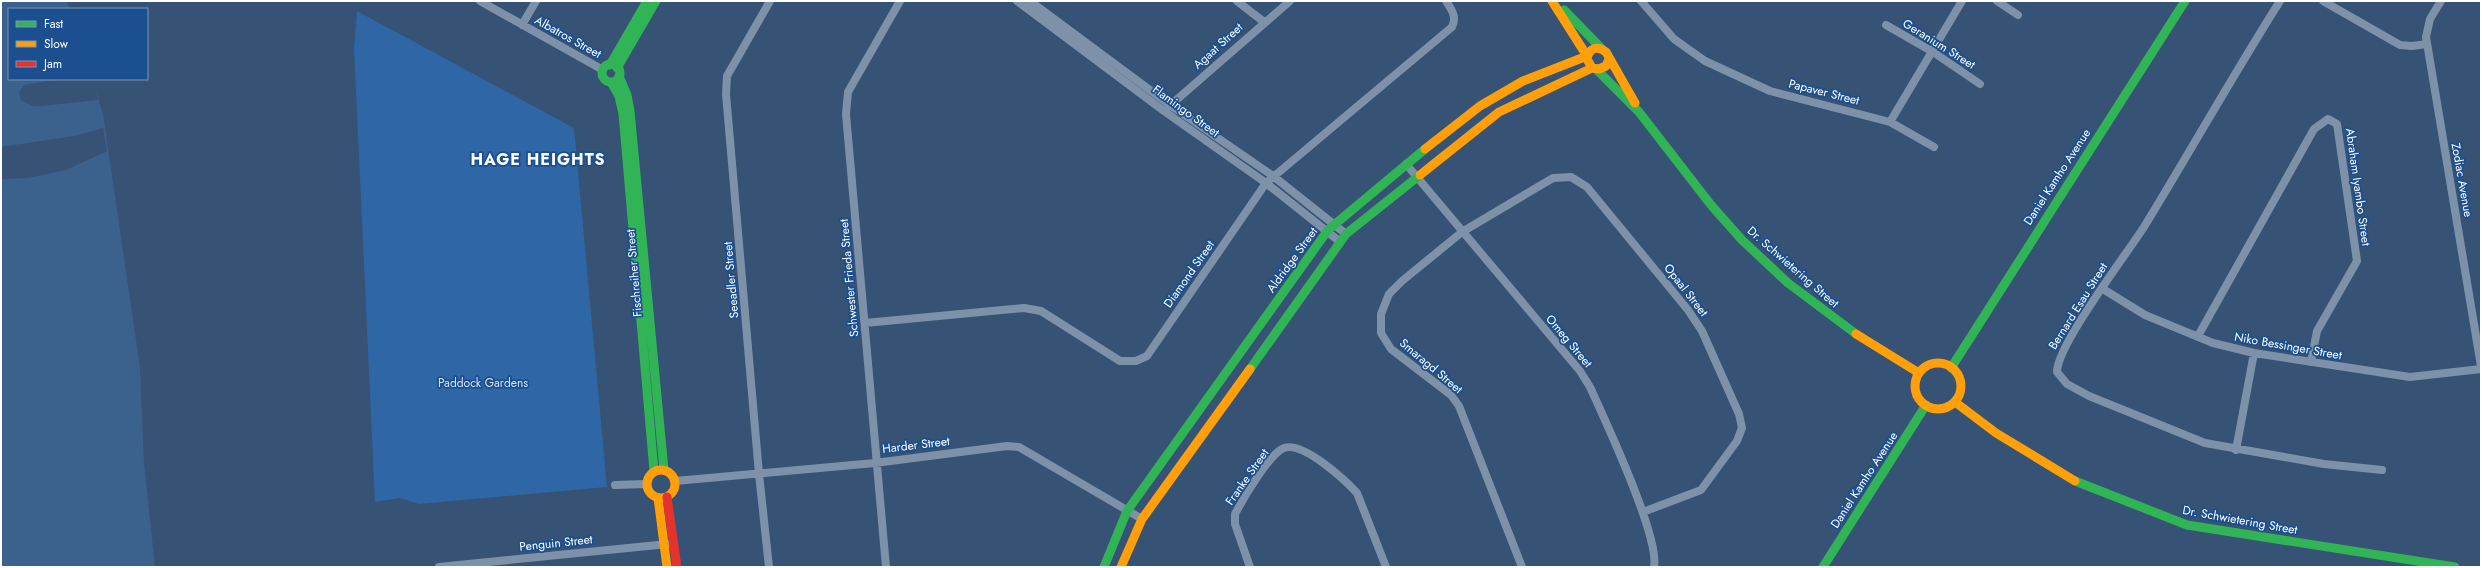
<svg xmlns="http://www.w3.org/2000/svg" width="2482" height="568" viewBox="0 0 2482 568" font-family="Jost,sans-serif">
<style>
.green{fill:#2f66a5}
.water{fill:#3b618d}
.pier{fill:#365274}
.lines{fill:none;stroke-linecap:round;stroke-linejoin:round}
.street{stroke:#7d92a8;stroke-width:8}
.fast{stroke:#30b455;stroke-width:9}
.slow{stroke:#ff9f0a;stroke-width:9}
.jam{stroke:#e5322d;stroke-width:9}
.labels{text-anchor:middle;stroke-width:3.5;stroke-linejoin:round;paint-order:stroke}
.street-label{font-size:12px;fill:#fff;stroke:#1b4f8f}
.park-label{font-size:12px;fill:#cfe3fa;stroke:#1b4f8f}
.district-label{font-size:16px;font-weight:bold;letter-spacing:1px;fill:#fff;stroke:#1b4f8f}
</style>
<rect width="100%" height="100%" fill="#365274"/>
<path class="green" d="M357,11L574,128L607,487L419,504L400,498L375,502L354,48Z"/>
<path class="water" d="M1,1H67L69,9H9V79H92L103,114L140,367L144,462L155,567H1Z"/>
<path class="pier" d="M59,79H92L98,100L41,106H32L21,100L19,93L24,85Z
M103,128L107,151L66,170L28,178L1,179V147L75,136Z"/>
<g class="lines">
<path class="street" d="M480,1L603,70
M1017,1L1164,111L1266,183L1339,241
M1030,1L1170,105L1273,176L1346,234
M1237,1L1264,22
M1641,1L1674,39L1705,61L1770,91L1890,122L1962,1
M1997,1L2018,15
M2280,1C2233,75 2190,152 2144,227C2126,255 2057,345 2057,372L2067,384L2089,396L2205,443L2324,464L2382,470
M2323,1L2400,45L2412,46L2427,44
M2441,1L2430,19L2426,37L2481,366
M522,25L536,1
M1886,25L1933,52L1980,84
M1166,109L1290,1
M1890,122L1934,147
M1406,164L1580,371L1590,387C1605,420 1660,537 1654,567
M2103,289L2145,315L2213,343L2254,353L2410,377L2481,369
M865,323L1024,308L1041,311L1120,361H1136L1147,356L1266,183L1452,27C1457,17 1452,10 1446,1
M2198,336L2314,129L2328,119L2337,124L2357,261L2317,331L2311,362
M2236,450L2254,353
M675,481L875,463L1007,446L1019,447L1142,519
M615,485L646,484
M439,567L668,544
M769,567L759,474L726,94L727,76L770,1
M886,567L846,114L848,92L900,1
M1250,567L1235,524V514C1243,499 1269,454 1284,448C1303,441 1345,480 1357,493L1386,567
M1522,567L1459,406L1451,395L1391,349L1381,333V314L1389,294L1402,281L1462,232L1553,178L1571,177L1587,187L1688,310L1702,331L1739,414L1742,428L1737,441L1701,490L1643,512"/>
<path class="fast" d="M1564,10L1601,48
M602 73a9 9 0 1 1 18 0a9 9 0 1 1-18 0Z
M610,65L647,1
M617,68L656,1
M1596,69L1639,112L1711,205L1742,240L1788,283L1856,334
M619,76L627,95L630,111L664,470
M611,82L619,96L623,114L654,471
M1951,368L2185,1
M1250,369L1346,234L1420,175
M2075,481L2187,525L2455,567
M1104,567L1127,511L1328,230L1425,149
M1823,567L1926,405"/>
<path class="slow" d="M1609,59L1606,66L1599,69L1592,68L1587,59C1589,48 1597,45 1606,52L1635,103
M1425,149L1480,106L1523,81L1587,56L1552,1
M1420,175L1499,112L1592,68
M1856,334L1919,373
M1915 386a23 23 0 1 1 46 0a23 23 0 1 1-46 0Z
M1955,402L1996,433L2075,481
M647 484a14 14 0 1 1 28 0a14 14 0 1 1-28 0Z
M658,498L667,567
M1121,567L1142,519L1250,369"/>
<path class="jam" d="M667,497L677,567"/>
</g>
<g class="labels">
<g class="street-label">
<text transform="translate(568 37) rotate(29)" y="4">Albatros Street</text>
<text transform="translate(1939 44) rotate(32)" y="4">Geranium Street</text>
<text transform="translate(1218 46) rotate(-42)" y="4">Agaat Street</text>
<text transform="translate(1824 92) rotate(14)" y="4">Papaver Street</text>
<text transform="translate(1186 111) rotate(36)" y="4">Flamingo Street</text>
<text transform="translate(2057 177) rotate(-57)" y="4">Daniel Kamho Avenue</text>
<text transform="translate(2462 180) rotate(80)" y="4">Zodiac Avenue</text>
<text transform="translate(2358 187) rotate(82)" y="4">Abraham Iyambo Street</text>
<text transform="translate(1292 260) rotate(-54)" y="4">Aldridge Street</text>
<text transform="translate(1793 267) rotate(41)" y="4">Dr. Schwietering Street</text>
<text transform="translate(634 273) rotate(-95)" y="4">Fischreiher Street</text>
<text transform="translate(1189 274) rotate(-55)" y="4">Diamond Street</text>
<text transform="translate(849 278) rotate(-95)" y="4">Schwester Frieda Street</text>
<text transform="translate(731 280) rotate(-95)" y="4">Seeadler Street</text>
<text transform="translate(1686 290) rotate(52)" y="4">Opaal Street</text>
<text transform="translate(2078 306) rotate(-58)" y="4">Bernard Esau Street</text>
<text transform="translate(1569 341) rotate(50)" y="4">Omeg Street</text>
<text transform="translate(2288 346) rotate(10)" y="4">Niko Bessinger Street</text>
<text transform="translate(1431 366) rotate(40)" y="4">Smaragd Street</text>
<text transform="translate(916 445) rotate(-7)" y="4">Harder Street</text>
<text transform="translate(1247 477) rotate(-55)" y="4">Franke Street</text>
<text transform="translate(1864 480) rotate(-57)" y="4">Daniel Kamho Avenue</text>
<text transform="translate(2240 520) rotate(10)" y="4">Dr. Schwietering Street</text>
<text transform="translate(556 543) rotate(-6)" y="4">Penguin Street</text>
</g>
<g class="park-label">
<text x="483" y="387">Paddock Gardens</text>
</g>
<g class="district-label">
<text x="538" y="165">HAGE HEIGHTS</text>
</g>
</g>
<rect width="2482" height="568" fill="none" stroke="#ffffff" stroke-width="4"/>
<rect x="8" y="8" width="140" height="72" fill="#1b4f8f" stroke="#7695bc"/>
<rect x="16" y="21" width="20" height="6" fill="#30b455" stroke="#7695bc"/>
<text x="44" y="28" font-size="12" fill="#ffffff">Fast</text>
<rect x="16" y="41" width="20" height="6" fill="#ff9f0a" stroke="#7695bc"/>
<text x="44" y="48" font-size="12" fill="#ffffff">Slow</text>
<rect x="16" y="61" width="20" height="6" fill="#e5322d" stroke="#7695bc"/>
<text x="44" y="68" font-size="12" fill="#ffffff">Jam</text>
</svg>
